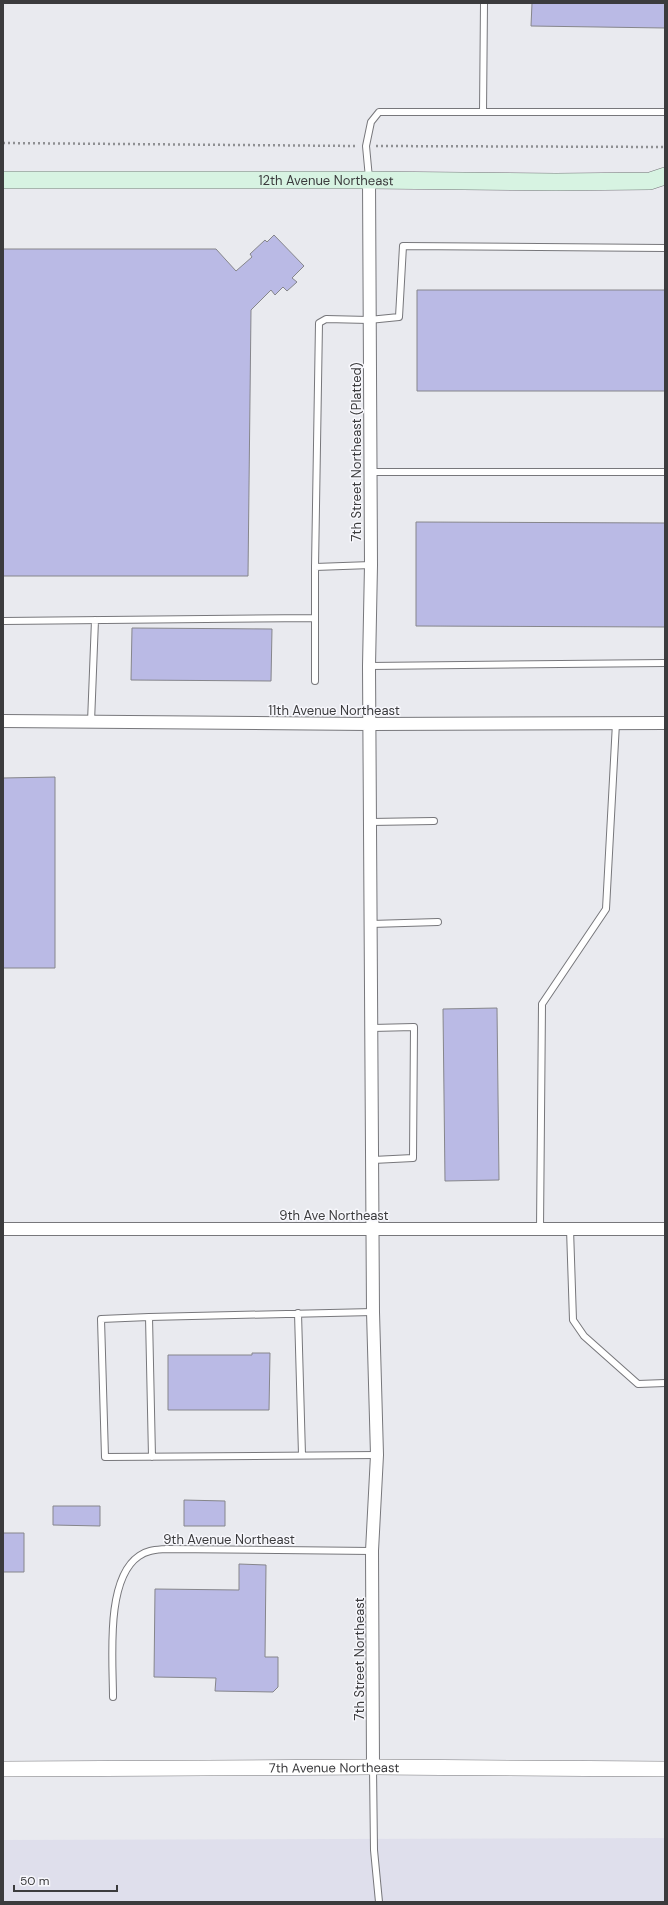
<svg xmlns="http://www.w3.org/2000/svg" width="668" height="1905" viewBox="0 0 668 1905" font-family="'DM Sans',sans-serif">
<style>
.built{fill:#dfdfec}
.building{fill:#babae5;stroke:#86868b}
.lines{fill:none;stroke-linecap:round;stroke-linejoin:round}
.service-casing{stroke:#77777b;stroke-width:8}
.minor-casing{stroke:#77777b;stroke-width:14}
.tertiary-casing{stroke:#77777b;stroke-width:16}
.secondary-casing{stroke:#77777b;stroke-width:18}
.path{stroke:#8f9093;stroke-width:2.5;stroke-dasharray:2 3;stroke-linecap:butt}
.service{stroke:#fff;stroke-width:6}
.minor{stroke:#fff;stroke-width:12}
.tertiary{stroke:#fff;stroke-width:15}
.secondary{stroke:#d7f3e2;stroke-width:17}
.labels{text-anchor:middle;stroke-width:3;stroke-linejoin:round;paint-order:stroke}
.street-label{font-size:13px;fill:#3b3b3d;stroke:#f7f7fc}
</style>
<rect width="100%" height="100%" fill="#e9eaef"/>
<path class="built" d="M665,1838V1902H3V1840Z"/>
<path class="building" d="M532,3H665V28L531,26Z
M274,235L304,266L292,278L297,282L287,291L283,287L275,295L271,290L251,310L248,576H3V249H216L236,271L252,257L250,254L265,240L267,242Z
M417,290H665V391H417Z
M416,522L665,523V627L416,626Z
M132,628L272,629L271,681L131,680Z
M55,777V968H3V778Z
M497,1008L499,1180L445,1181L443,1009Z
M252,1353H270L269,1410H168V1355H252Z
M184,1500L225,1501V1526H184Z
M53,1506H100V1526L53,1525Z
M3,1533H24V1572H3Z
M239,1564L266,1565L265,1657H278V1687L273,1692L215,1691L216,1678L154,1677L155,1589L239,1590Z"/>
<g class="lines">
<defs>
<path id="service" d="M483,112L484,3
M369,178L366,146L371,122L379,112H665
M370,472H665
M371,565L315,567L319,323L326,319L369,320L399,317L403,246L665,248
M315,567V681
M3,621L315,618
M369,666L665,663
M91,722L95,620
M370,822L434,821
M371,924L438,922
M372,1028L414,1027L413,1158L373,1160
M540,1229L542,1004L606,909L616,723
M570,1229L573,1320L584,1336L638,1384L665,1383
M373,1312L149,1317L101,1319L105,1457L377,1455
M298,1313L302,1455
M149,1317L152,1457
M113,1697C113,1660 105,1579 139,1556C147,1550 156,1550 166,1549L372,1551
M373,1768L374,1850L379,1902"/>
<path id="minor" d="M369,180L371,565L369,666L373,1312L377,1455L372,1551L373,1767
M3,721L369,724L665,723
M3,1229H665"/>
<g id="tertiary">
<path id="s1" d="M3,1769L373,1767L665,1769"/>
</g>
<g id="secondary">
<path id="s2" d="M3,180H369L556,182L650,181L665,176"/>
</g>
</defs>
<use href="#service" class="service-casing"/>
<use href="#minor" class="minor-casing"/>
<use href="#tertiary" class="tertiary-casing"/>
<use href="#secondary" class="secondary-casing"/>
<path class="path" d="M3,143L357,146
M376,146L665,147"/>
<use href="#service" class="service"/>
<use href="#minor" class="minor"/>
<use href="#tertiary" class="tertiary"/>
<use href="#secondary" class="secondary"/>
</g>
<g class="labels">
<g class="street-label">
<text dy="5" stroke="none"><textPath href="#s2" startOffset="323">12th Avenue Northeast</textPath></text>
<text transform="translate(356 452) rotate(-90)" y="5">7th Street Northeast (Platted)</text>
<text x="334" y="715">11th Avenue Northeast</text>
<text x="334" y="1220">9th Ave Northeast</text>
<text x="229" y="1544">9th Avenue Northeast</text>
<text transform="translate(359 1659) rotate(-90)" y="5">7th Street Northeast</text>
<text dy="5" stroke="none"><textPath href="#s1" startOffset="331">7th Avenue Northeast</textPath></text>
</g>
</g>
<rect width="668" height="1905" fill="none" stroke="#3b3b3d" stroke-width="8"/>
<path d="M14 1885v6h103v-6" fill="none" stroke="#3b3b3d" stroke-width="2"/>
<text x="20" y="1885" font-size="12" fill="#3b3b3d" stroke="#f7f7fc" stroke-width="3" paint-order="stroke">50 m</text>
</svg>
